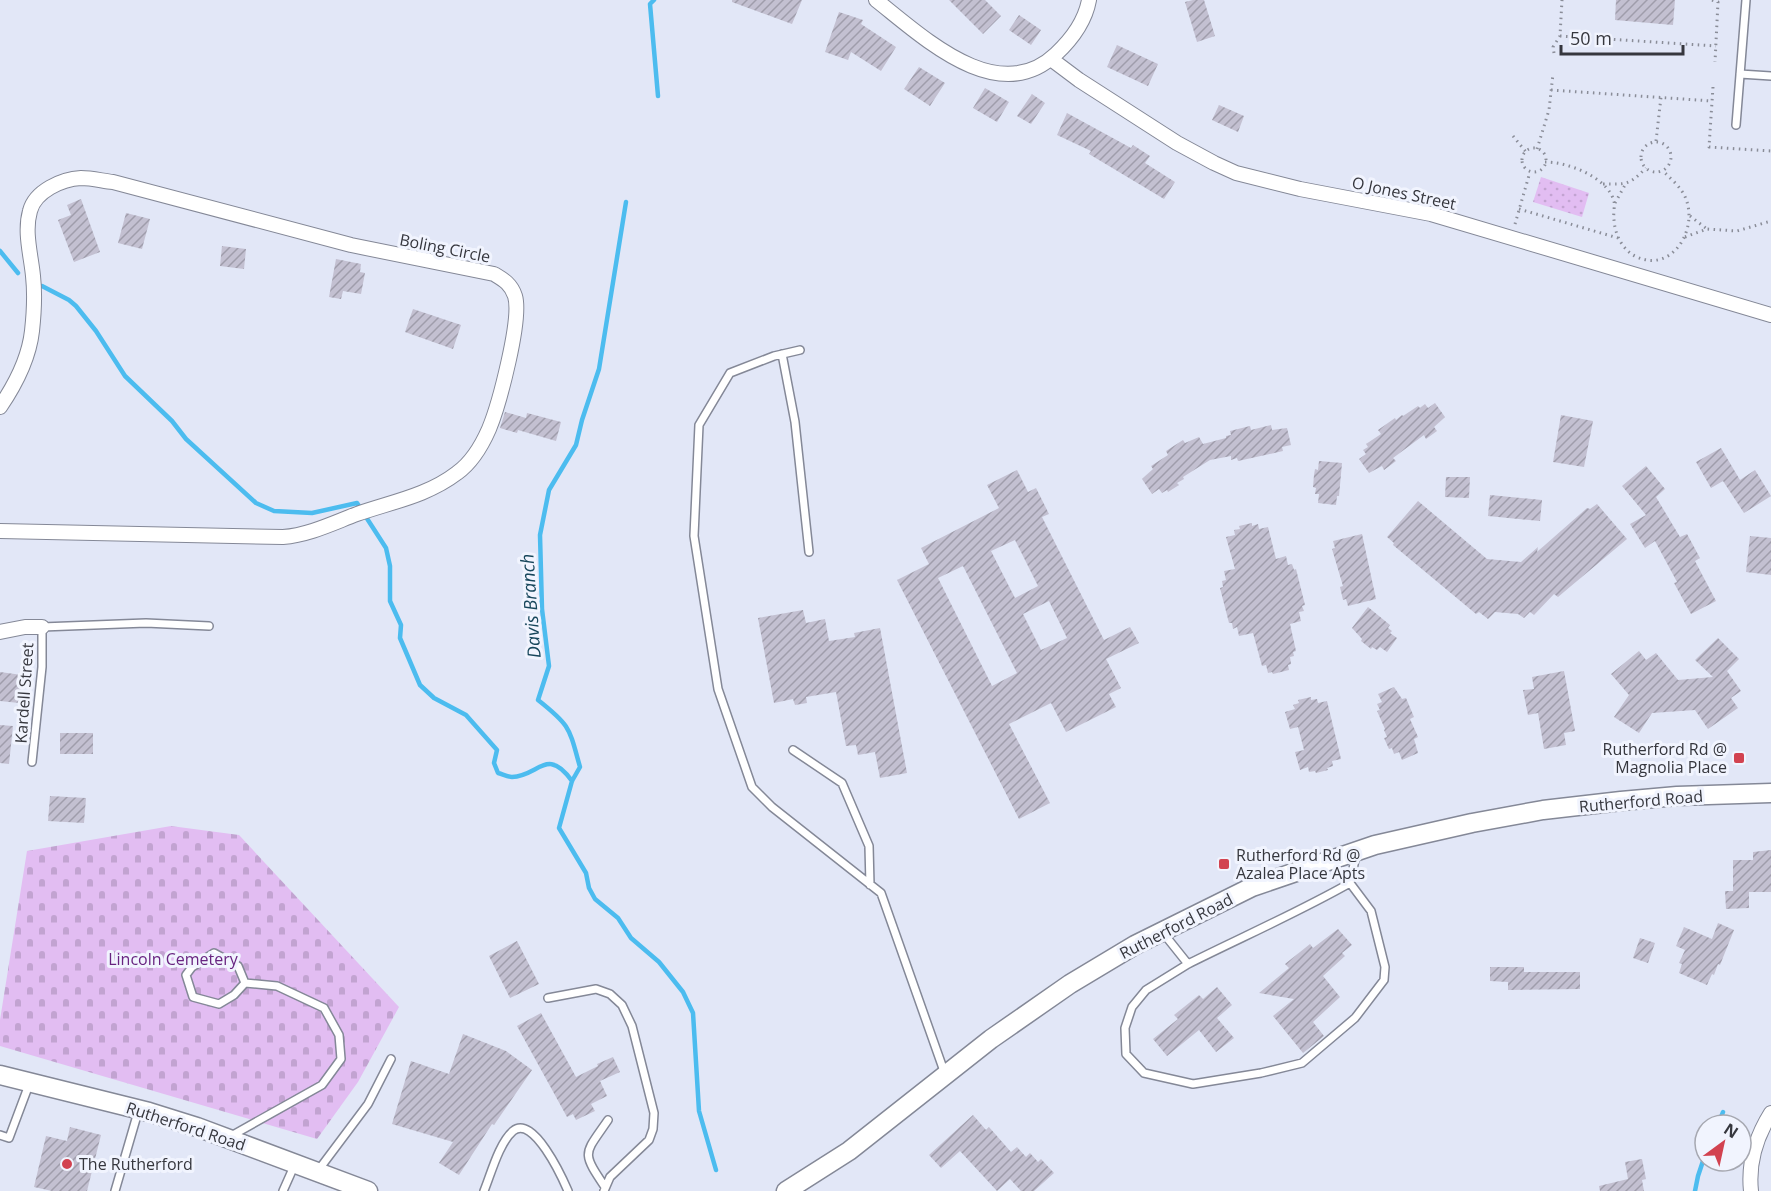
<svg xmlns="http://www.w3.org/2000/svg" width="1771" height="1191" viewBox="0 0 1771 1191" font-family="'Open Sans',sans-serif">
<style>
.cemetery{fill:url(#cemetery-stones)}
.park{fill:url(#park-dots)}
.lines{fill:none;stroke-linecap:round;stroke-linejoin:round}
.stream{stroke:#4cbcef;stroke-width:4.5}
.building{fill:url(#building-hatch);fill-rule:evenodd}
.lane-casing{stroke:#848897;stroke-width:10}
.street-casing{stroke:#848897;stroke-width:16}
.secondary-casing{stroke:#848897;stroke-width:21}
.path{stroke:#8a8d98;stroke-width:3;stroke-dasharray:1.5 4.5;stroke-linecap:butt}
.lane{stroke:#fff;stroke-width:7}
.street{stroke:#fff;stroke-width:14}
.secondary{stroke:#fff;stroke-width:18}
.poi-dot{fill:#d24250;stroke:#f1f4fe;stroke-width:2}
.labels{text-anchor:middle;stroke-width:6;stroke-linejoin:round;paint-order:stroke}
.street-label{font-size:16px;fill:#36373e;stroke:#f1f4fe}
.poi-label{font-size:16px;fill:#36373e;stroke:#f1f4fe;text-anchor:start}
.park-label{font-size:16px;fill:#682480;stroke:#f1f4fe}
.water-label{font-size:18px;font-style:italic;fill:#17465b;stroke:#f1f4fe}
</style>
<defs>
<pattern id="cemetery-stones" width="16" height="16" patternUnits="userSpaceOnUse" patternTransform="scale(1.5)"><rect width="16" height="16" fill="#e2bdf2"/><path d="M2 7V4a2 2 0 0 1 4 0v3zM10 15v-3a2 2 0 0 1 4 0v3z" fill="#c2a3d1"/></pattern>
<pattern id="park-dots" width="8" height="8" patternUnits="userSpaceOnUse" patternTransform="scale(1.5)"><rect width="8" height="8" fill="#e2bdf2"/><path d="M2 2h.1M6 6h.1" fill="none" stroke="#c2a3d1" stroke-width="1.8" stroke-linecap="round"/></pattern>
<pattern id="building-hatch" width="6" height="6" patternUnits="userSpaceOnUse" patternTransform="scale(1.5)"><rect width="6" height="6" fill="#c3c0d1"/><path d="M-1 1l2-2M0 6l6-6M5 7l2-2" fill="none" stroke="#9f9dab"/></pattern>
</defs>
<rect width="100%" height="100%" fill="#e2e7f7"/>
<path class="cemetery" d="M171,826L239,835L399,1007L358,1082L317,1139L0,1046V1020L27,851Z"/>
<path class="park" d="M1541,177L1589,193L1582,217L1533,202Z"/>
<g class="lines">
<path class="stream" d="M654,0L650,4L658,96
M626,202L599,369L582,420L576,445L549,490L540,535L542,609L549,666L538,700C571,726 569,728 580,767L572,781L559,828L586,873L589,888L595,899L618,918L631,938L659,962L683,992L693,1013L699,1111L716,1170
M0,251L18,273
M42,286L69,300L76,306L96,331L125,376L172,421L186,439L256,503L274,511L312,513L357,503L386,548L390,566V601L401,625L400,638L420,685L434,698L466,715L497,750L494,763L498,773C502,774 508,777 512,777C539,776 547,746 572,781
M1718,1125L1723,1112
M1695,1191L1698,1176L1705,1155"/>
</g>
<path class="building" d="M732,0H802L792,24L732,2Z
M949,0H985L1001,16L983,34Z
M1193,0H1204L1215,36L1197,42L1185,2Z
M1616,0H1675L1673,25L1615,20Z
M839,12L863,20L861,24L896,47L881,71L851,52L848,60L825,52Z
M1019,15L1041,30L1031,45L1009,30Z
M1117,45L1158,64L1148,86L1107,67Z
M919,67L945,83L930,106L904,89Z
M985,88L1009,102L997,122L973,108Z
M1032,94L1045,103L1031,124L1017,116Z
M1219,105L1244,116L1238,132L1212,120Z
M1067,113L1131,148L1133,145L1150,156L1145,163L1175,182L1164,199L1089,154L1091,151L1057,135Z
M81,199L100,252L74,262L58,220L71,215L67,205Z
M126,213L150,219L142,249L118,243Z
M222,246L246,249L244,269L220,266Z
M336,259L361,264L360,272L365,273L361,294L343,291L341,299L329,297Z
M413,309L461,325L453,349L405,332Z
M1435,403L1445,417L1434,427L1437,431L1426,439L1424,435L1393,458L1396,461L1384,470L1382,466L1369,473L1359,459L1366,454L1363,450L1368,447L1366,444L1381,434L1378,430L1395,418L1396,420L1402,415L1403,416L1418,406L1420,408L1425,404L1428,408Z
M505,412L526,418L527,413L561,422L556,441L518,430L517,433L500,428Z
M1561,415L1593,421L1584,467L1553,462Z
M1271,425L1272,430L1287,428L1291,445L1282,447L1283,451L1238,461L1237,458L1231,460V456L1210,460L1183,477L1184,479L1177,483L1179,485L1168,492L1167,490L1162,493L1159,489L1152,494L1142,479L1153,469L1151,466L1168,455L1166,451L1183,440L1185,443L1199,437L1203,444L1226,438V436L1231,435L1230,431L1250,426L1251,430Z
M1721,448L1740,480L1755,470L1771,496L1744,513L1723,481L1711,488L1696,462Z
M1319,461L1342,463L1339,496H1337L1336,505L1318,503L1319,494H1315L1316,488L1313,487L1314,475L1315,469L1318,470Z
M1646,466L1665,489L1656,497L1680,537L1687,534L1700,558L1695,561L1716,601L1691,614L1674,583L1677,582L1655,541L1645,548L1630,524L1646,515L1622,486Z
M1017,470L1028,492L1036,488L1049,514L1042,517L1104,640L1130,627L1139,643L1106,659L1121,688L1109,694L1116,707L1066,732L1051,703L1009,724L1050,803L1019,819L897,580L929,564L921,548L999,508L987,485ZM1015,540L1038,586L1015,598L991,551ZM963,566L1017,673L992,686L938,578ZM1049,601L1067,638L1041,650L1023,614Z
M1446,477H1470L1469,498L1445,497Z
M1490,495L1542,500L1540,521L1488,516Z
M1418,501L1487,559L1521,562L1538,547L1537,552L1587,508L1590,509L1597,504L1627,539L1558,597L1554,594L1534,615L1530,612L1524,618L1518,614L1495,612L1488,619L1479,612L1476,614L1393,545L1394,543L1387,537Z
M1252,523V526L1258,524L1259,529L1268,527L1276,559L1286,556L1288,565L1292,564L1294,570L1296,569L1305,605L1302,606L1304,611L1299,612L1301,621L1290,624L1296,651L1293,652L1294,656L1290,657L1291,664L1288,665L1289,670L1273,674L1272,672L1268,673L1266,665L1262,666L1253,633L1239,636L1237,627L1233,629L1232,623H1229L1220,588L1223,587L1222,581L1226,580L1224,571L1235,569L1226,537L1235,535L1234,530L1240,529L1239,526Z
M1362,534L1376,599L1348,606L1346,599L1343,600L1340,587L1343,586L1332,549L1335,548L1333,541Z
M1750,536L1771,538V575L1746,572Z
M1368,607L1390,625L1388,628L1392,631L1390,633L1397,638L1387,652L1380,647L1377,650L1372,647L1371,649L1361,641L1362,639L1352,628Z
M803,610L806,623L825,619L829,641L855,637L854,633L880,628L907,773L880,778L875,752L858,755L856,745L846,746L836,692L806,697L807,703L795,705L793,699L774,703L758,618Z
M1718,638L1739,659L1727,671L1741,691L1731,698L1738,708L1708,729L1695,710L1652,713L1639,733L1614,717L1629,695L1611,674L1639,651L1646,660L1656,653L1678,680L1713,677L1695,660Z
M1564,671L1575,731L1564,733L1566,745L1544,749L1538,713L1528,715L1523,690L1534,689L1532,677Z
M0,672L22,675L19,703L0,701Z
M1394,687L1402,699L1406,698L1414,717L1410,719L1418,737L1414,739L1418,753L1402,760L1399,752L1394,754L1392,748L1389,749L1384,738L1387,737L1384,730L1385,729L1377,711L1380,710L1377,704L1382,702L1378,694Z
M1311,697V700L1317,699L1318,703L1327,701L1341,759L1332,761L1333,766L1327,768L1328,770L1316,773L1315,771L1309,772L1308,767L1300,770L1295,752L1304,750L1298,727L1290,729L1285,712L1295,709L1293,705L1299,703L1298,700Z
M0,725L13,726L9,764L0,763Z
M60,733H93V754H60Z
M50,796L86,798L84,823L48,821Z
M1771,850V892H1749V908L1726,909L1725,891H1733V860H1753V852Z
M1718,923L1734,930L1720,965L1718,964L1714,975L1712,974L1707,985L1679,973L1682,964L1679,963L1685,950L1676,946L1684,927L1712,939Z
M1338,929L1352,945L1342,953L1345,956L1323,976L1340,997L1313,1022L1324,1036L1303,1053L1273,1016L1294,999L1259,993L1289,968L1285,964L1310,944L1313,948Z
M1640,938L1655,943L1648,963L1633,958Z
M517,941L539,984L510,998L489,956Z
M1490,967H1524V972H1580V989L1508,990V982L1490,981Z
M1217,987L1232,1005L1217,1018L1234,1038L1216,1052L1199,1030L1167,1056L1153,1039L1178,1019L1174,1015L1199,995L1203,999Z
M541,1013L576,1077L598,1066L597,1064L613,1057L620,1072L600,1081L607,1096L591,1104L595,1111L576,1120L573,1114L567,1117L517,1026Z
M463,1034L506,1051L532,1070L494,1125L492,1124L459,1175L439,1163L453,1142L392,1124L411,1061L449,1074Z
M973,1115L986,1130L989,1127L1011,1152L1017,1147L1026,1157L1030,1153L1038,1162L1041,1159L1054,1173L1034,1191H1021L1010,1179L997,1191L960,1151L941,1168L929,1155Z
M70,1127L101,1135L87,1191H52L34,1187L46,1136L67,1141Z
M1642,1159L1646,1179L1642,1180L1644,1191H1600L1599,1186L1628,1179L1625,1162Z"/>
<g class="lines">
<defs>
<path id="lane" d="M1740,74L1771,76
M1736,125L1746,0
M800,350L774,356L730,373L699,425L694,536L718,689L752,787L772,807L881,893L945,1074
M782,354L795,422L809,552
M793,750L842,783L869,846L870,885
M32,762L42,667V627L146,623L209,626
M1164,934L1188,964L1146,990L1132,1007L1125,1028L1126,1054L1144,1073L1193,1084L1261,1073L1302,1063L1355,1018L1384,980L1385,967L1371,911L1350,883
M1188,964C1242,937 1297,913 1350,883L1356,855
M548,998L596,989L610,994L622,1005L632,1026L654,1113L653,1129L649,1140L610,1177L604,1191
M0,1135L9,1138L30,1082
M231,1136L322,1085L341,1059L339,1035L324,1008L277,986L245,983L238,966L214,953L192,967L186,975L193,997L219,1004L234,995L245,983
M317,1172L368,1104L391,1059
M605,1187C581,1151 584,1155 608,1120
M115,1191L138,1112
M283,1191L295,1164
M484,1191C491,1174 499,1143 513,1131C533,1114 562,1177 568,1191"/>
<path id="street" d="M876,0C923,37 998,109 1056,54C1072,39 1085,22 1089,0
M1051,59L1079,80L1177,143L1214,163L1236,173L1300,189L1431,214L1771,315
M0,407C15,385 29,358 32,331C34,313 35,294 33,276C31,255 24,232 30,211C35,191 62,179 81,178C92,178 103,181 113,182L351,245L494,274C504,280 511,284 515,296C522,319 499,405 489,429C482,445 471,463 457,473C427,496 391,502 357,514C333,523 309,535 283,537L0,531
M0,632L25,627H42
M1751,1191C1748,1163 1756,1137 1771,1113"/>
<path id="secondary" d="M0,1075L149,1112L197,1127L368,1191
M786,1191L849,1151L991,1039L1070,984L1135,945L1252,887L1375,845L1472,823L1543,810L1621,801L1677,796L1771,793"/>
</defs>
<use href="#lane" class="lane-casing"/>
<use href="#street" class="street-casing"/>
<use href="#secondary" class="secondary-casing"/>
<path class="path" d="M1712,0L1718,2L1715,62
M1560,36L1716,46
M1554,53L1553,47L1560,36L1562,0
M1713,87L1709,147L1771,151
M1551,90L1712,101
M1513,136L1526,152
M1656,141L1661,97
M1641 157a15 15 0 1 1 30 0a15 15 0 1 1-30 0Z
M1522 160a12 12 0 1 1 24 0a12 12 0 1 1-24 0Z
M1537,149L1549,110L1553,74
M1545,162C1568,162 1607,177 1614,201C1615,207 1613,214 1614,220C1615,235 1623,251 1637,257C1672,273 1698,230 1686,199C1682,188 1671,179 1663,171
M1603,184C1626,184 1628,186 1646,168
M1615,203L1625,185
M1519,209L1618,238
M1690,216L1707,229
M1515,224L1530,172
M1685,237L1707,229L1737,231L1771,221"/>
<use href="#lane" class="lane"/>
<use href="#street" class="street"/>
<use href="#secondary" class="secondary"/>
</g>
<g class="poi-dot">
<rect x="1733" y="752" width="12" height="12" rx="3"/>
<rect x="1218" y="858" width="12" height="12" rx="3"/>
<circle cx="67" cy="1164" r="6"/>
</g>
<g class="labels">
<g class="street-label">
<text transform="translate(1404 193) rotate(12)" y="6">O Jones Street</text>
<text transform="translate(445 248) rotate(11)" y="6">Boling Circle</text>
<text transform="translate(24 693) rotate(-86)" y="6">Kardell Street</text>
<text transform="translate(1641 801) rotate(-5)" y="6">Rutherford Road</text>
<text transform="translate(1176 926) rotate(-27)" y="6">Rutherford Road</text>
<text transform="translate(186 1126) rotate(18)" y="6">Rutherford Road</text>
</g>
<g class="poi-label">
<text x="1727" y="755" text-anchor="end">Rutherford Rd @<tspan x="1727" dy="18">Magnolia Place</tspan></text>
<text x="1236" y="861">Rutherford Rd @<tspan x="1236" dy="18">Azalea Place Apts</tspan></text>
<text x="79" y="1170">The Rutherford</text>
</g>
<g class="park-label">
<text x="173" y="965">Lincoln Cemetery</text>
</g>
<g class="water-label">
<text transform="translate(531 606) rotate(-94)" y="6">Davis Branch</text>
</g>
</g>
<g transform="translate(1723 1143) rotate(33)"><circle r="28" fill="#f1f4fe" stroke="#a6a8b1" stroke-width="1.5"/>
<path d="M0-4.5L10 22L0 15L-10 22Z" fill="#d24250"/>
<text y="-9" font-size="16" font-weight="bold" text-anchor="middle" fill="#36373e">N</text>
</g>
<path d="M1561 45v9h122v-9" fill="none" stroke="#36373e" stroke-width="3"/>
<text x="1570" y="45" font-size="18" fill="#36373e" stroke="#f1f4fe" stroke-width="4.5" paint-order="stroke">50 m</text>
</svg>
